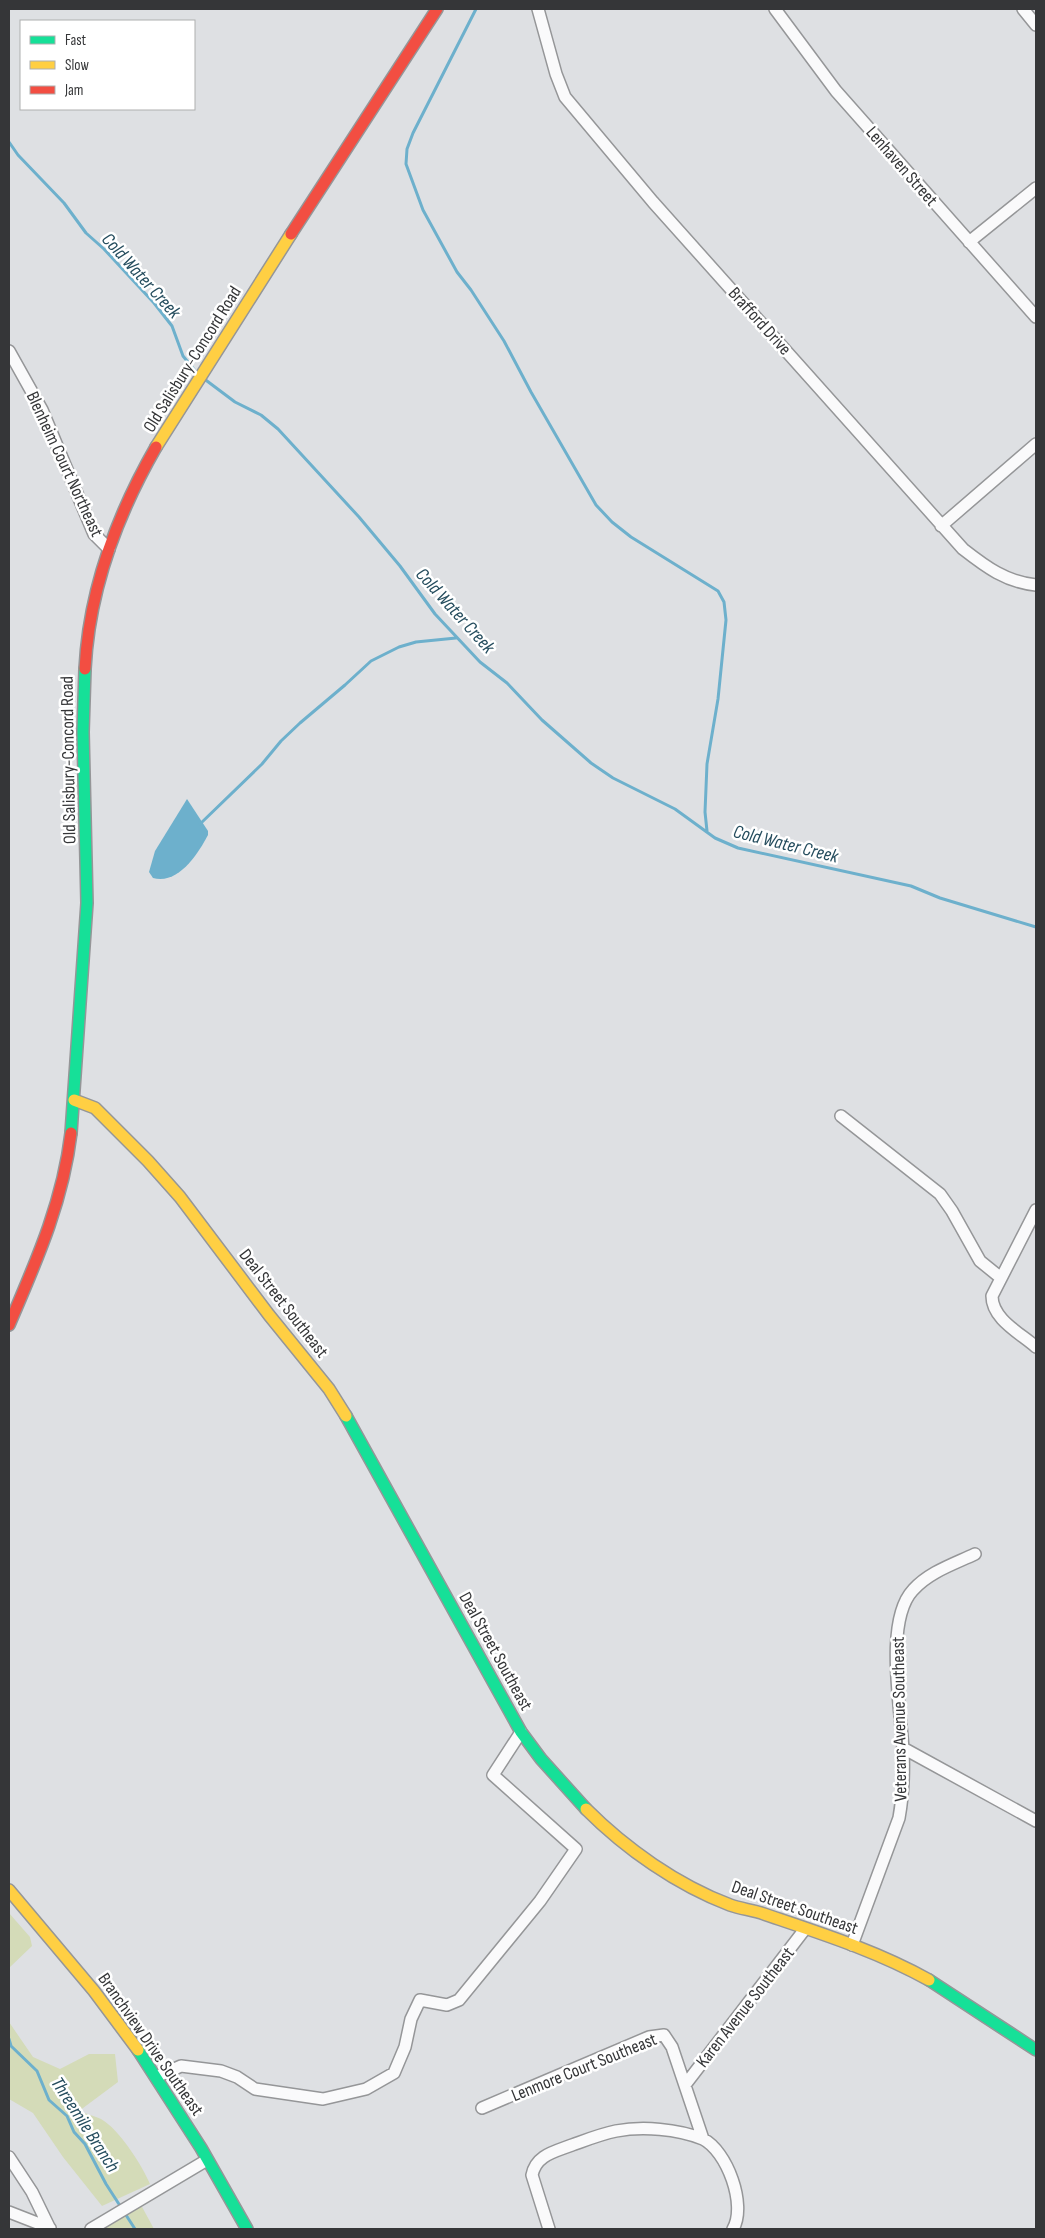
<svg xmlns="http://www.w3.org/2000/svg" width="1045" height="2238" viewBox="0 0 1045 2238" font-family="'Sofia Sans Condensed',sans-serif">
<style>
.green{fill:#d4dbb8}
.water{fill:#6db0cc}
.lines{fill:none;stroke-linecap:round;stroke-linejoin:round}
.stream{stroke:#6db0cc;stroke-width:3}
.street-casing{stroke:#959698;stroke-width:14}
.fast-casing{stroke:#959698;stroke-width:14}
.slow-casing{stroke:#959698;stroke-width:14}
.jam-casing{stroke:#959698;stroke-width:14}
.street{stroke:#fafafb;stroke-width:11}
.fast{stroke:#16e098;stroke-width:11}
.slow{stroke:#ffcf43;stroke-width:11}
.jam{stroke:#f24e42;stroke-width:11}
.labels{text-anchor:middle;stroke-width:5;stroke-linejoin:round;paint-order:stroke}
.street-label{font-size:18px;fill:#353638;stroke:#fff}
.water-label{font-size:19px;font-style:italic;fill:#254d5e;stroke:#fff}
</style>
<rect width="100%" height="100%" fill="#dee0e3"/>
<path class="green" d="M9,1913L30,1937L32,1946L9,1968Z
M9,2022L33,2057L60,2069L89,2054H115L118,2082L79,2111C86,2114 95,2116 101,2119C119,2129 142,2165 150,2184L102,2206L63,2157L33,2113L9,2099Z
M141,2205L154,2229H99Z"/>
<path class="water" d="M187,799L208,831V835C198,854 178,885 153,878L149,872L155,851Z"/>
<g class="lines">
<path class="stream" d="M476,9L413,133L407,149L406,164L423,210L457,272L471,290L504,341L531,392L596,505L612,522L631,537L718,591L724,602L726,620L718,699L707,764L705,812L707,831
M9,142L18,155L64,203L86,233L104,249L154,303L172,326L183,356L196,372
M203,378L235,402L261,415L278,429L359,517L400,566L435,614L480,662L507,683L542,720L591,763L613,778L675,809L715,838L738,848L911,886L940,898L1036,927
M200,824L262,764L281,741L300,723L345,685L371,661L399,647L416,642L456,638
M9,2039L11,2046L37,2071L49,2100L67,2116L74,2132L85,2144L106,2184L135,2229"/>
<defs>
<path id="street" d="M538,9L556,74L565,97L653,202L963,549C986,567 1006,582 1036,585
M775,9L836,91L1036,317
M1023,9L1036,25
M969,242L1036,188
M9,351L42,410L94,534L109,549
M941,526L1036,444
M841,1116L940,1194L952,1211L980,1261L1001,1278
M1036,1210L992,1296C992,1319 1020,1333 1036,1347
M903,1748L1036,1821
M852,1945L899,1818C903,1796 904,1773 903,1750C901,1709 884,1621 913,1590C929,1572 954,1564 975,1554
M156,2077L181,2066L221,2071L237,2077L255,2089L323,2099L366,2089L394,2073L405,2047L411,2019L420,2000L447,2005L459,2000L540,1901L576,1849L493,1775L521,1732
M685,2085L805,1929
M482,2108L649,2037L664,2035L672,2047L703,2139C727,2151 747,2205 733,2229
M9,2157L32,2192L50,2229
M9,2212L50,2228
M91,2229L207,2160
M549,2229L532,2175C536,2155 554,2152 572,2145C586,2140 601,2134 616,2131C643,2126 677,2129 703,2139"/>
<path id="fast" d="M71,1133L87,903L83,732L85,669
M346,1416L521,1732L541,1759L586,1809
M929,1980L1036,2050
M138,2050L201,2148L247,2229"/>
<path id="slow" d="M156,447L291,234
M74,1100L95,1108L148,1161L180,1197L269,1315L329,1389L346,1416
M586,1809C626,1849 677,1885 730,1905C741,1909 753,1910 764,1914C820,1933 877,1951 929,1980
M9,1890L94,1991L138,2050"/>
<path id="jam" d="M291,234L437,9
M85,669C89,590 117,515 156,447
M9,1325C36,1262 63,1202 71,1133"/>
</defs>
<use href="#street" class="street-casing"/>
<use href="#fast" class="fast-casing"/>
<use href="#slow" class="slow-casing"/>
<use href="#jam" class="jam-casing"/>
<use href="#street" class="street"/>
<use href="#fast" class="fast"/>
<use href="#slow" class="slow"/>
<use href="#jam" class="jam"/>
</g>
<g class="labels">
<g class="street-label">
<text transform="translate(902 166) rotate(49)" y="6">Lenhaven Street</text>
<text transform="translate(760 321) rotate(48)" y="6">Brafford Drive</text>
<text transform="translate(192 359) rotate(-58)" y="6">Old Salisbury-Concord Road</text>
<text transform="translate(65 464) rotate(65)" y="6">Blenheim Court Northeast</text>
<text transform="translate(68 760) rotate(-91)" y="6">Old Salisbury-Concord Road</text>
<text transform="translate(284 1303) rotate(52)" y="6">Deal Street Southeast</text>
<text transform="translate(496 1651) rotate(61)" y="6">Deal Street Southeast</text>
<text transform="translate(899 1719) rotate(-91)" y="6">Veterans Avenue Southeast</text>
<text transform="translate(795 1907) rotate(19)" y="6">Deal Street Southeast</text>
<text transform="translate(745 2007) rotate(-52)" y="6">Karen Avenue Southeast</text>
<text transform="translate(151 2044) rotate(55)" y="6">Branchview Drive Southeast</text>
<text transform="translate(584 2067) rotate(-22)" y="6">Lenmore Court Southeast</text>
</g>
<g class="water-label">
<text transform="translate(142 275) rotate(48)" y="7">Cold Water Creek</text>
<text transform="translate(456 610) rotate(48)" y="7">Cold Water Creek</text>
<text transform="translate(786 843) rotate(14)" y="7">Cold Water Creek</text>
<text transform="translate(86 2124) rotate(57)" y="7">Threemile Branch</text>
</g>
</g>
<rect width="1045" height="2238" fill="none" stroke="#353638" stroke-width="20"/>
<rect x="20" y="20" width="175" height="90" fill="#ffffff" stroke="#aeafaf"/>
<rect x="30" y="36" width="25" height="8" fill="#16e098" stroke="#aeafaf"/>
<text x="65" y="45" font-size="15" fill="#353638">Fast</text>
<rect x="30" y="61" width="25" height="8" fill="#ffcf43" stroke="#aeafaf"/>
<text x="65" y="70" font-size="15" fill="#353638">Slow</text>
<rect x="30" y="86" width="25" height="8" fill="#f24e42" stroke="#aeafaf"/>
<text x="65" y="95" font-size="15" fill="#353638">Jam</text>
</svg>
